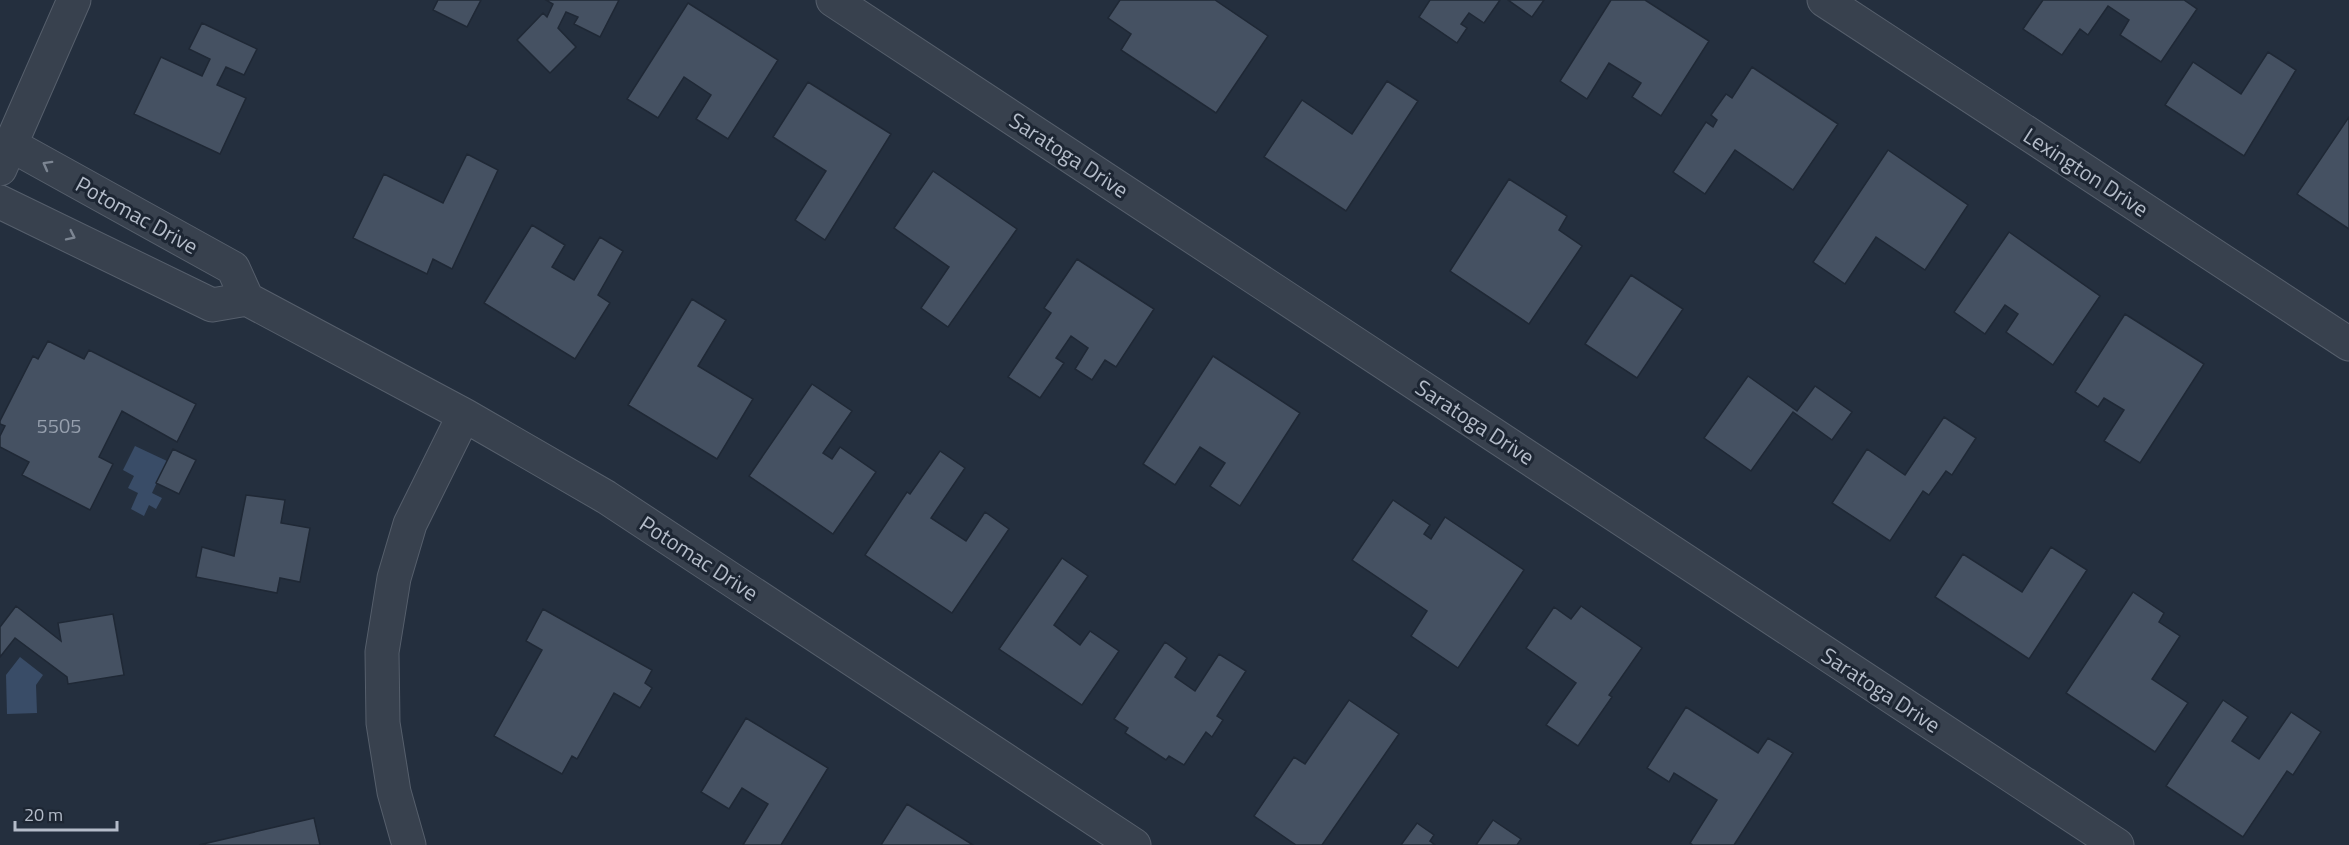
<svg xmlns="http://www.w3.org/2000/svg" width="2349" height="845" viewBox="0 0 2349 845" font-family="'Titillium Web',sans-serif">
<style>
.water{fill:#394c67}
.building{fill:#455162;stroke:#1f2835;stroke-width:1.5}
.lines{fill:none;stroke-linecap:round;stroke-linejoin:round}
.minor-casing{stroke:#565f6c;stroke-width:35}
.minor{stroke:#38414e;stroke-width:33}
.oneway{stroke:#7c8592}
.labels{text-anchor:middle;stroke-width:6;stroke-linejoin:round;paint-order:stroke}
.number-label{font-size:20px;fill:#98a1af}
.street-label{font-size:22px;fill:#b4bcc9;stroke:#1d2633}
</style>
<rect width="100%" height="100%" fill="#242f3e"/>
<path class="water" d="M135,446L167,461L152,493L162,498L156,509L149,505L144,516L131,509L138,493L128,488L134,476L123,470Z
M20,657L43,675L36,685L37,713L7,714L6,675Z"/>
<path class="building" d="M438,0H481L467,27L433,10Z
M546,0H619L600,37L574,24L578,17L566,12L558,28L576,47L550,73L517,40L543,13L547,17L553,4Z
M1120,0H1215L1268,36L1216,113L1121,50L1131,34L1108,18Z
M1430,0H1500L1484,23L1469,13L1461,24L1467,28L1457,43L1419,17Z
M1508,0H1544L1532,17Z
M1611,0H1645L1709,41L1661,116L1632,97L1641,83L1609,63L1587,99L1560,81Z
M2043,0H2184L2197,9L2161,62L2120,35L2129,20L2108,6L2088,35L2080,29L2062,55L2023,29Z
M688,3L778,60L728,139L696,119L711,95L684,77L658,118L627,99Z
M202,23L257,49L244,75L226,67L217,85L246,98L220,154L134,114L161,57L202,76L210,59L189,49Z
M2268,52L2296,70L2244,156L2165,105L2193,62L2241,94Z
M1752,67L1838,124L1793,190L1735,150L1705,194L1673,172L1706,122L1713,127L1717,120L1711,115L1726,94L1732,98Z
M1387,81L1418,101L1346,211L1264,157L1302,100L1352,134Z
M808,82L891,134L825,240L795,220L826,171L773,137Z
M2349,117V229L2297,194Z
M1888,150L1968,205L1925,270L1876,237L1845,284L1813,262Z
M467,154L498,170L452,269L433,259L427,274L353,238L384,174L443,203Z
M933,171L1017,229L948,327L921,308L949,267L894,228Z
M1509,179L1567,216L1559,230L1582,246L1529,324L1450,271Z
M532,225L565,245L552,267L574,280L600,237L623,251L598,295L610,303L575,359L484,303Z
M2009,232L2100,296L2053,365L2006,332L2018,314L2005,305L1985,334L1954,312Z
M1077,259L1154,309L1116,367L1105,360L1092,380L1075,369L1088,348L1071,336L1056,358L1064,363L1040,398L1008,377L1051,313L1044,308Z
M1631,275L1683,309L1637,378L1585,344Z
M692,299L726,320L698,366L753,399L717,459L628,405Z
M2125,314L2204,364L2140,463L2104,441L2124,410L2104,398L2098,407L2075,392Z
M48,341L84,359L89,350L196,404L177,442L122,411L99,457L113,464L90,510L22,475L29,462L0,447V436L5,426L0,424V421L33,356L38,359Z
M1213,356L1300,413L1240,506L1210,486L1225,463L1200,447L1175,485L1143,464Z
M1748,376L1797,411L1815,386L1852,412L1832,440L1793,412L1751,471L1704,438Z
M812,384L852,411L823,453L832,459L840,447L876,472L833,534L749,476Z
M1944,417L1976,438L1952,475L1946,471L1929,495L1923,491L1890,541L1832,503L1867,449L1905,475Z
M173,449L196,460L179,494L156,483Z
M940,451L965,468L931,518L966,541L985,512L1009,529L952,613L865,555L907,492L910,494Z
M246,495L285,500L281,523L310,528L300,582L280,578L277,593L196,577L202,547L234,556Z
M1393,500L1430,525L1424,534L1431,539L1445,517L1524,570L1458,668L1411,636L1427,611L1352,560Z
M2051,547L2087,570L2029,659L1935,597L1963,554L2022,592Z
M1062,558L1088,576L1054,625L1080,645L1090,631L1119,651L1082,705L999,649Z
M2133,592L2164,613L2159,622L2180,636L2152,679L2188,703L2155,752L2066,693Z
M16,606L61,641L58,623L113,614L124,675L68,684L67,677L15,638L0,657V627Z
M1581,606L1642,648L1609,695L1612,697L1578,746L1546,725L1576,683L1526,648L1554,607L1571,619Z
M543,609L652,670L645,683L652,688L640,708L614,693L577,759L572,756L562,774L494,736L542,650L526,641Z
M1165,642L1187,658L1175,677L1195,691L1219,654L1246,671L1217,716L1223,720L1212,737L1206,732L1184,765L1169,756L1166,760L1125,733L1128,728L1114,719Z
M1349,700L1399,734L1322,845H1296L1254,816L1294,757L1305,764Z
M2223,700L2248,717L2232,741L2259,759L2291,712L2321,732L2293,775L2287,771L2243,837L2166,786Z
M1686,707L1758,753L1768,738L1793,753L1734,845H1693L1690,843L1717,800L1674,773L1669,782L1647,768Z
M746,718L828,768L781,845H743L768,804L742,788L729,809L701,792Z
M907,804L973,845H881Z
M314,818L320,845H199Z
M1493,820L1521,839L1517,845H1476Z
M1417,823L1434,835L1430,841L1435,845H1401Z"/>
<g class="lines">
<defs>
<path id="minor" d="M833,0L2117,845
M1824,0L2349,344
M11,145L233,268L247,299L464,415L606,497L1134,845
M0,169L74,0
M0,202L212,305L247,299
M409,845L394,792L383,723L382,652L394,578L410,524L464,415"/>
</defs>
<use href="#minor" class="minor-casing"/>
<use href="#minor" class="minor"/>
</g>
<defs><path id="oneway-chevron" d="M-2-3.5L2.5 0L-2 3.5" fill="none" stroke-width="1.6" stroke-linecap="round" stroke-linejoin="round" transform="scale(1.5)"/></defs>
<g class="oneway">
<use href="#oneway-chevron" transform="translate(47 165) rotate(-151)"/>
<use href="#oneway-chevron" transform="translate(71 236) rotate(26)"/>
</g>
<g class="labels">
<g class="number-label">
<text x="59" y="433">5505</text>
</g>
<g class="street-label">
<text transform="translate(1069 155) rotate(33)" y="8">Saratoga Drive</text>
<text transform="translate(2086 172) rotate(33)" y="8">Lexington Drive</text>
<text transform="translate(137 215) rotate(29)" y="8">Potomac Drive</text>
<text transform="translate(1475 422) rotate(33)" y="8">Saratoga Drive</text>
<text transform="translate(699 558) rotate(33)" y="8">Potomac Drive</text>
<text transform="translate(1881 690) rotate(33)" y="8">Saratoga Drive</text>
</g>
</g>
<path d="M15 821v9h102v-9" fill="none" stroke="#b4bcc9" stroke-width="3"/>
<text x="24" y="821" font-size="18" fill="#b4bcc9" stroke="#1d2633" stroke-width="4.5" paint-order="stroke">20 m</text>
</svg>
